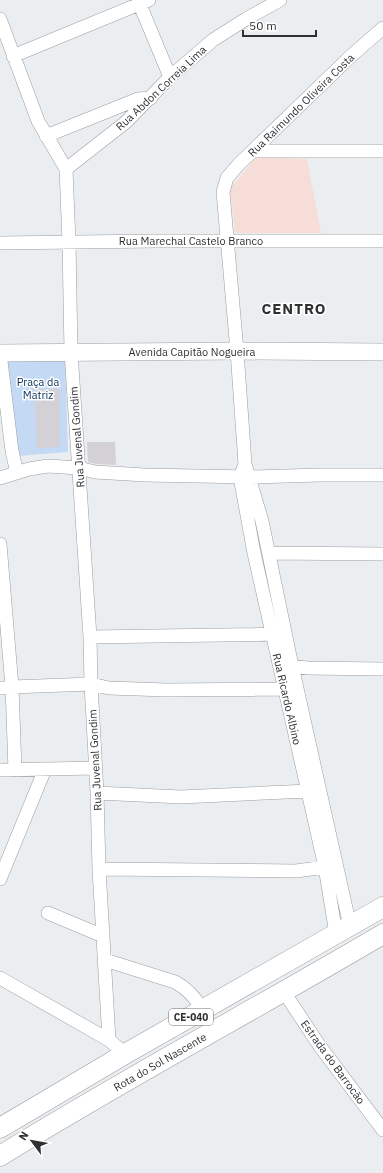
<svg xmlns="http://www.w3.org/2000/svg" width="383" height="1173" viewBox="0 0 383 1173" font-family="'IBM Plex Sans',sans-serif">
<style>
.medical{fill:#f7ddd7}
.green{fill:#c4d9f4}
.building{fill:#d3d1d5}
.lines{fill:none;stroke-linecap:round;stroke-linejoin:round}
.minor-casing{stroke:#9b9da0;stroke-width:14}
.major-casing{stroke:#9b9da0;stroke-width:18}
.highway-casing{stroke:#9b9da0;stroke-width:21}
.minor{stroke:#fff;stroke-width:13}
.major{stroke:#fff;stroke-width:17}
.highway{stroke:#fff;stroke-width:20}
.labels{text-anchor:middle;stroke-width:3;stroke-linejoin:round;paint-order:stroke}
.shield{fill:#fff;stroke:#6d6e6f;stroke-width:1}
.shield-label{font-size:10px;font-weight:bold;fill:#2f3031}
.street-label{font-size:11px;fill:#2f3031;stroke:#fff}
.park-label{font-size:11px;fill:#0e3461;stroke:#fff}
.district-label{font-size:15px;font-weight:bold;letter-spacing:1px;fill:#2f3031;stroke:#fff}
</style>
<rect width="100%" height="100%" fill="#ebeef1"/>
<path class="medical" d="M256,157L307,159L321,233H235L230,189Z"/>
<path class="green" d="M7,358L65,360L68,452L18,456Z"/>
<path class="building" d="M35,389H60V447L36,448Z
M87,442H115L116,465L96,464L88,462Z"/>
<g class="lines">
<defs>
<path id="minor" d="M138,0L170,77
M0,19L38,121L66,169L69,242L71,352L90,637L91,684L97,793L99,869L109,1040L125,1054
M13,56L149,0
M46,136L138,99L151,98
M254,151H383
M66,169L126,122L170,77L213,40L246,19L280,0
M0,243L155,241H383
M0,353L12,451L17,473
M245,464L240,477L254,553L325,867L336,934
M0,478L29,469L48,466L79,468L95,472L145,475L250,477L319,475H383
M0,544L12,687L15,770
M269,553L383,554
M90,637L280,634
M285,666L308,668L383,669
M0,688L12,687L91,684L109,688L166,690L285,689
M0,770L95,768
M97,793L181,797L308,791
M99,869L296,871L333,866
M0,879L45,769
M48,913L103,936
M350,926L292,666L262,521L245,464L237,351L223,192L227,178L239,164L351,56L383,28
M105,960L175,982C188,989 195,998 203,1010
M0,978L109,1040
M284,992L319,1045L383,1130"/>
<path id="major" d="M0,353L237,351L383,352"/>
<path id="highway" d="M0,1128L125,1054L383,907
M0,1156C126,1078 256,1009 383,934"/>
</defs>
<use href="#minor" class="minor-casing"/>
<use href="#major" class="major-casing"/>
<use href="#highway" class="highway-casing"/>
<use href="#minor" class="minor"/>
<use href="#major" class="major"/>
<use href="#highway" class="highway"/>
</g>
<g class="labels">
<rect class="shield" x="169" y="1009" width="44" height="16" rx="3"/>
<g class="shield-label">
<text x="191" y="1021">CE-040</text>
</g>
<g class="street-label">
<text transform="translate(161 88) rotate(-43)" y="4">Rua Abdon Correia Lima</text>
<text transform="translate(301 105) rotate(-44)" y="4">Rua Raimundo Oliveira Costa</text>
<text x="191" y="245">Rua Marechal Castelo Branco</text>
<text x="192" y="356">Avenida Capitão Nogueira</text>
<text transform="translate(77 437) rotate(-94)" y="4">Rua Juvenal Gondim</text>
<text transform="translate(287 699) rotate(77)" y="4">Rua Ricardo Albino</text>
<text transform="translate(95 760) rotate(-93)" y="4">Rua Juvenal Gondim</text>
<text transform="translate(160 1062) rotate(-30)" y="4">Rota do Sol Nascente</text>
<text transform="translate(333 1062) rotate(54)" y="4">Estrada do Barrocão</text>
</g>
<g class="park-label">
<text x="38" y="386">Praça da<tspan x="38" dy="13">Matriz</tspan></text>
</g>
<g class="district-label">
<text x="294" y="314">CENTRO</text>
</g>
</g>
<g transform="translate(32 1141) rotate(302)" stroke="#ffffff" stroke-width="3" paint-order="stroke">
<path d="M0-3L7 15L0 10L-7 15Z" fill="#2f3031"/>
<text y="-6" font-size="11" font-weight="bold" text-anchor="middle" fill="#2f3031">N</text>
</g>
<path d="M243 30v6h73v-6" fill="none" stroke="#2f3031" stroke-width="2"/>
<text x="249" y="30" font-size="12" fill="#2f3031" stroke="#ffffff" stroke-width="3" paint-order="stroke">50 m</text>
</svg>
